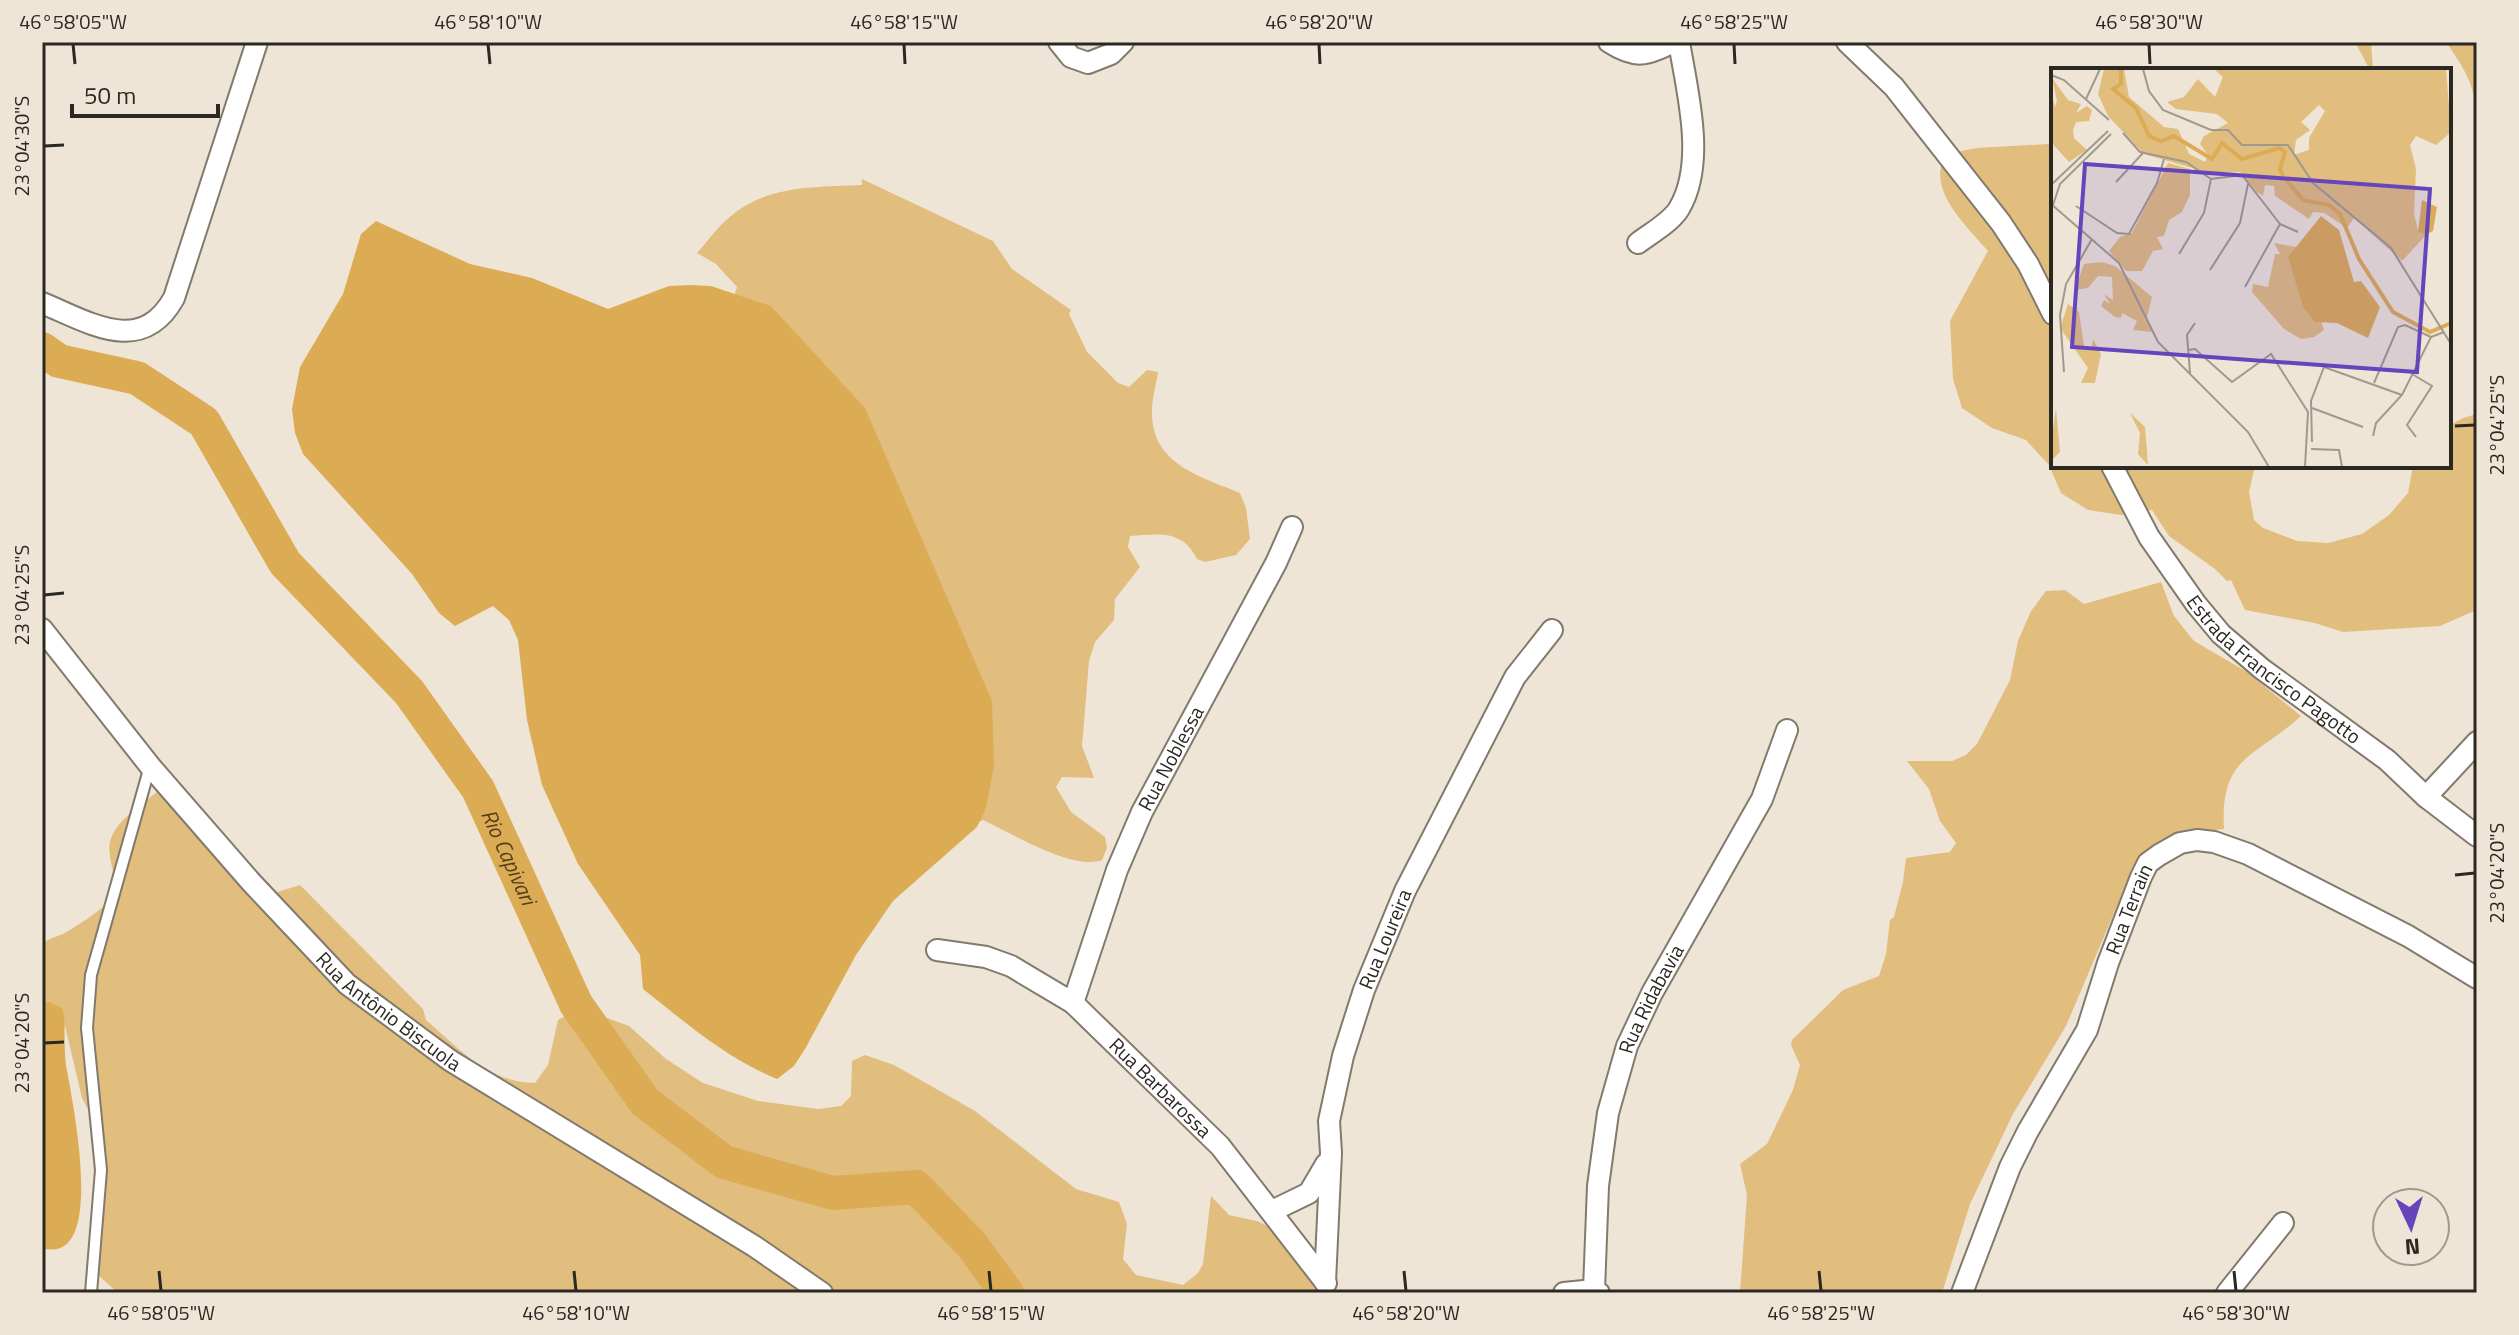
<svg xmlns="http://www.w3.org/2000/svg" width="2519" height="1335" viewBox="0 0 2519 1335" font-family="'Titillium Web',sans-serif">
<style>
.green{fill:#e1bd7e}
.water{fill:#dcac55}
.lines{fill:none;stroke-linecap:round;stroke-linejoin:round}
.river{stroke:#dcac55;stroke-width:34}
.service-casing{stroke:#827a6c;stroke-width:14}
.minor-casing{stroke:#827a6c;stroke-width:24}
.service{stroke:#fff;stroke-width:10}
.minor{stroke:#fff;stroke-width:20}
.ticks{fill:none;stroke:#2b2822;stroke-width:3}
.labels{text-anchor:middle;stroke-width:7;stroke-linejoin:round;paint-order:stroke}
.street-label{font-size:20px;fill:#2b2822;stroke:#eee5d6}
.water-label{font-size:22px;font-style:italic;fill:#533f1a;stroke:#eee5d6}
.inset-river{fill:none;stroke:#dcac55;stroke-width:4}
.inset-road{fill:none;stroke:#a0998e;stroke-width:2}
.view{fill:#6544bc;fill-opacity:0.15;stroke:#6544bc;stroke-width:4}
.inset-edge{fill:none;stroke:#2b2822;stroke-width:4}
.neatline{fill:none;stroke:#2b2822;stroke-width:3}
.ticks-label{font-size:20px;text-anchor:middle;fill:#2b2822}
</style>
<rect width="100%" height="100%" fill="#eee5d6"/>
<path class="green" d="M2355,42H2371L2373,70H2370Z
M2446,42H2477V122C2475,84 2467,73 2446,42Z
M2048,144L2053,145V466H2255L2249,492L2254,520L2263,528L2297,541L2328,543L2362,534L2389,515L2408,493L2413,466H2449V426L2463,418L2477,414V607L2474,611L2440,626L2343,632L2315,623L2245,610L2231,580L2227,581L2215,569L2169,536L2152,510L2121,515L2088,510L2061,493L2049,465L2026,440L1992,428L1962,408L1953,379L1950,321L1988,251C1966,225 1925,189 1946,154L1977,148Z
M862,179L993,241L1012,269L1071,310L1069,314L1087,352L1118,383L1129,387L1147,370L1158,372C1156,386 1151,402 1152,416C1154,465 1202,477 1240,493L1246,508L1250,539L1236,555L1205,562L1197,559C1182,529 1160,534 1130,536L1128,547L1140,567L1115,599L1114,620L1095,642L1089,661L1082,746L1094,778L1062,777L1056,787L1071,812L1105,837L1107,848L1102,860C1073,871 1011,833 983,820L942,839L729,313L737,287L716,264L697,253C708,241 718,226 731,216C767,185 817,187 862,185Z
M2161,582L2174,616L2194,641L2247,672L2301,716C2255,758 2220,755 2224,829C2187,833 2164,830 2137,859L2066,1026L2013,1114L1970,1204L1942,1293H1740L1747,1195L1740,1164L1767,1144L1793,1090L1800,1065L1791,1045L1792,1040L1843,990L1879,976L1886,954L1890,920L1894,917L1903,882L1906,858L1950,852L1956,843L1940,821L1929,789L1907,761H1952L1966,755L1977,744L2010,680L2018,641L2031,611L2046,591L2065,590L2084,604Z
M157,792H169L265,896L300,885L423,1009L426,1020C461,1050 487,1082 535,1083L548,1065L558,1020L580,1008L629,1026L666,1059L703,1083L758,1101L818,1109L841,1106L851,1096L852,1061L865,1055L894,1065L975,1111L1076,1189L1119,1202L1127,1224L1123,1259L1136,1275L1183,1285L1198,1273L1203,1264L1211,1196L1229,1215L1257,1221L1294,1239L1307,1252L1323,1293H118L97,1274L88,1255L104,1140L82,1098L65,1026L42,1015V946C47,938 54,938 63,934C74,928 107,907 113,897C121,886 106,858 110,842C115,821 141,805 157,792Z"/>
<path class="water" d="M376,221L470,264L532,278L608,309L669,286L690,285L711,286L771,306L865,408L992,701L994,765L986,808L977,827L893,901L856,955L805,1049L794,1066L777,1079C726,1058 686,1023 643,989L640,955L578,864L542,785L527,720L518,640L509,620L493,606L455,626L439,613L412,574L303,454L295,433L292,409L300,367L343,294L361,234Z
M49,1002L62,1008L64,1015C65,1031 64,1049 66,1065C71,1095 109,1268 42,1248V1003Z"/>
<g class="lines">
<path class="river" id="s1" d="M42,349L59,361L137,378L204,422L285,563L409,692L478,789L576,1004L645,1102L724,1162L833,1193L916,1187L971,1244L1007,1293"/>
<defs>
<path id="service" d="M91,1293L101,1170L87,1028L91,975L150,766"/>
<g id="minor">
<path d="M1059,42L1071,57L1088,63L1111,54L1123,42"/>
<path d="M1609,42C1635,59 1647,56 1673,42"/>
<path d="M1847,42L1894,87L2001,223L2028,264L2053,314"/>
<path d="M1638,243C1651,233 1673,221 1680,207C1706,161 1687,91 1679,42"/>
<path d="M42,303C89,322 141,357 174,298L257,42"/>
<path id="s2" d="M2112,466L2149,537L2196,604L2221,634L2262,669L2387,760L2426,797L2477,836"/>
<path id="s3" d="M42,629L150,766L251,882L347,984L451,1061L754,1246L822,1293"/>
<path d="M2426,797L2477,742"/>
<path id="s4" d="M937,950L986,957L1011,966L1073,1003L1220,1146L1326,1283"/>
<path id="s5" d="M1073,1003L1117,870L1142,812L1276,563L1292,527"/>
<path d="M1272,1211L1309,1193L1326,1164"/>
<path id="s6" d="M1325,1282L1331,1153L1329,1121L1343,1056L1364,990L1405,891L1515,677L1552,630"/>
<path id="s7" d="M1594,1290L1598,1186L1608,1113L1627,1046L1652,993L1762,799L1787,730"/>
<path d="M1564,1293L1594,1290L1599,1293"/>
<path id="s8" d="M1962,1293L2010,1167L2028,1131L2087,1030L2108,963L2141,877L2148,863L2159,855L2180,843L2197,840L2214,842L2248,854L2408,936L2477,978"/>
<path d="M2227,1293L2283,1223"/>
</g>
</defs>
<use href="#service" class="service-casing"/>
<use href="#minor" class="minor-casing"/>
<use href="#service" class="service"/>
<use href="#minor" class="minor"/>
</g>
<path class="ticks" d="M73,44L75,64M488,44L490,64M904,44L905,64M1319,44L1320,64M1734,44L1735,64M2149,44L2150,64M44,146L64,145M2455,426L2475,425M44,595L64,593M2455,875L2475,873M44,1043L64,1042M159,1271L161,1291M574,1271L576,1291M989,1271L991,1291M1404,1271L1406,1291M1819,1271L1821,1291M2234,1271L2236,1291"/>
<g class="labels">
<g class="street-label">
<text dy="7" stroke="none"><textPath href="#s2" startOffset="264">Estrada Francisco Pagotto</textPath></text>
<text dy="7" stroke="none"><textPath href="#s5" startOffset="264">Rua Noblessa</textPath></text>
<text dy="7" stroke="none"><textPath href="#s8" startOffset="420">Rua Terrain</textPath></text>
<text dy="7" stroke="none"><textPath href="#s6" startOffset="352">Rua Loureira</textPath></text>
<text dy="7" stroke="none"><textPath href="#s7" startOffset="300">Rua Ridabavia</textPath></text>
<text dy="7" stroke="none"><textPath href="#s3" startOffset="518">Rua Antônio Biscuola</textPath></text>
<text dy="7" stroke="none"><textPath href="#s4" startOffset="270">Rua Barbarossa</textPath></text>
</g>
<g class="water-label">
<text dy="8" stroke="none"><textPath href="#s1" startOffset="716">Rio Capivari</textPath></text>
</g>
</g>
<g transform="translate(2051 68)">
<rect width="400" height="400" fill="#eee5d6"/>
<path d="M53,1H73L78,29L113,59L127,61L138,86L154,94L157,87L149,76L153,68L177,55L166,46L125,41L116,34L133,29L147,11L164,29L172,9L163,1H395L400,64L385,77L365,68L359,77L365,101L363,146L367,162L376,166L351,193L303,150L296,160L273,145L262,144L258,151L224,128L223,118L214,117L212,128L206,124L189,104L159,105L93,86L57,48L47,26ZM268,37L274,43L258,70V82L243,87L245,72L259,62L250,54ZM1,10L17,32L30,36L25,45L36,38L41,42L38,53L25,54L22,62L23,70L36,82L18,94L0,74V25L4,39L6,33ZM117,95L139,101V127L131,144L118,152L113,168L106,169L112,181L102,183L91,203H75L58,183L69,169L81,165ZM223,175L245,179L273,262L263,269L250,271L233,261L201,224L202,216L217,219L224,186H229ZM51,194L64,198L101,229L96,250L101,264L82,262L86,253L71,245L70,250L64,249L50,238L53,232L59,236L53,226L62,232L61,209L47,208L37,220L24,222L33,196ZM17,236L28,244L33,278L41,279L42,271L50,286L44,315H30L37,300L9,260ZM5,341L9,384L0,393V373ZM79,345L94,359L97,397L87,386L89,365Z" fill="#e1bd7e" fill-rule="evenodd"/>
<path d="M371,132L386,139L382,163L376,166L367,164ZM270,148L288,162L303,214L310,213L329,239L317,270L286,255L264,254L252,239L237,189Z" fill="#dcac55"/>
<path class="inset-river" d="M70,1V16L62,21L85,40L98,68L110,73L123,68L161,91L171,75L191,91L228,80L234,84L229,101L232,108L252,132L278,137L289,146L308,191L342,244L379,264L400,255"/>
<path class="inset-road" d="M92,1L98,23L112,42L160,62H177L191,77H237L262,115L340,180L400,276M0,7L13,12L58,52M35,31L49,1M72,65L89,84L135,94L160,111L191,107L229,156L247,164M65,114L92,85M0,117L57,63M0,136L68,195L107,274L197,364L218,399M2,137L9,116L60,66M25,138L66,165L78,166L106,115L113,91M128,186L153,145L160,111M159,202L189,155L197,116M194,219L229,156M137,282L144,281L181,314L220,286L257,344L254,399M13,304L9,247L15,216L41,171M139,305L136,267L144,255M361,306L381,318L356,357L365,369M323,315L347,259L354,257L380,269M261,340L312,359M322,368L325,355L351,327L380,269L393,264M261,374L260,333L273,299L351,327M260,381L288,382L291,399"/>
<path class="view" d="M34,96L379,121L366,304L21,279Z"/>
<rect width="400" height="400" class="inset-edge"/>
</g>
<rect width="2519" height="1335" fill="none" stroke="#eee5d6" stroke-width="88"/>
<g transform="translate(2411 1227) rotate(176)"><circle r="38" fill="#eee5d6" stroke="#a0998e" stroke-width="2"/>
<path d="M0-6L14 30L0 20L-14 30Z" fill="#6544bc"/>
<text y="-12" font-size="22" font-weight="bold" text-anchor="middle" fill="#2b2822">N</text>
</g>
<path d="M72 104v12h146v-12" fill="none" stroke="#2b2822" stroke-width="4"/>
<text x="84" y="104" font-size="24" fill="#2b2822" stroke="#eee5d6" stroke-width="6" paint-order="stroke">50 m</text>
<rect x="44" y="44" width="2431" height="1247" class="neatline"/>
<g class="ticks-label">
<text x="73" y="29">46°58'05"W</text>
<text x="488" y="29">46°58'10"W</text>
<text x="904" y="29">46°58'15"W</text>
<text x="1319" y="29">46°58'20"W</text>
<text x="1734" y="29">46°58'25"W</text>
<text x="2149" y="29">46°58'30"W</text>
<text transform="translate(22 146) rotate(-90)" y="7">23°04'30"S</text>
<text transform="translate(2497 425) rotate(-90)" y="7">23°04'25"S</text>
<text transform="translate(22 595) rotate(-90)" y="7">23°04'25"S</text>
<text transform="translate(2497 873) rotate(-90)" y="7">23°04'20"S</text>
<text transform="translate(22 1043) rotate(-90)" y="7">23°04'20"S</text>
<text x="161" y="1320">46°58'05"W</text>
<text x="576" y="1320">46°58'10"W</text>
<text x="991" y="1320">46°58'15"W</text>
<text x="1406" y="1320">46°58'20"W</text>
<text x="1821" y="1320">46°58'25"W</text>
<text x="2236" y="1320">46°58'30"W</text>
</g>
</svg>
